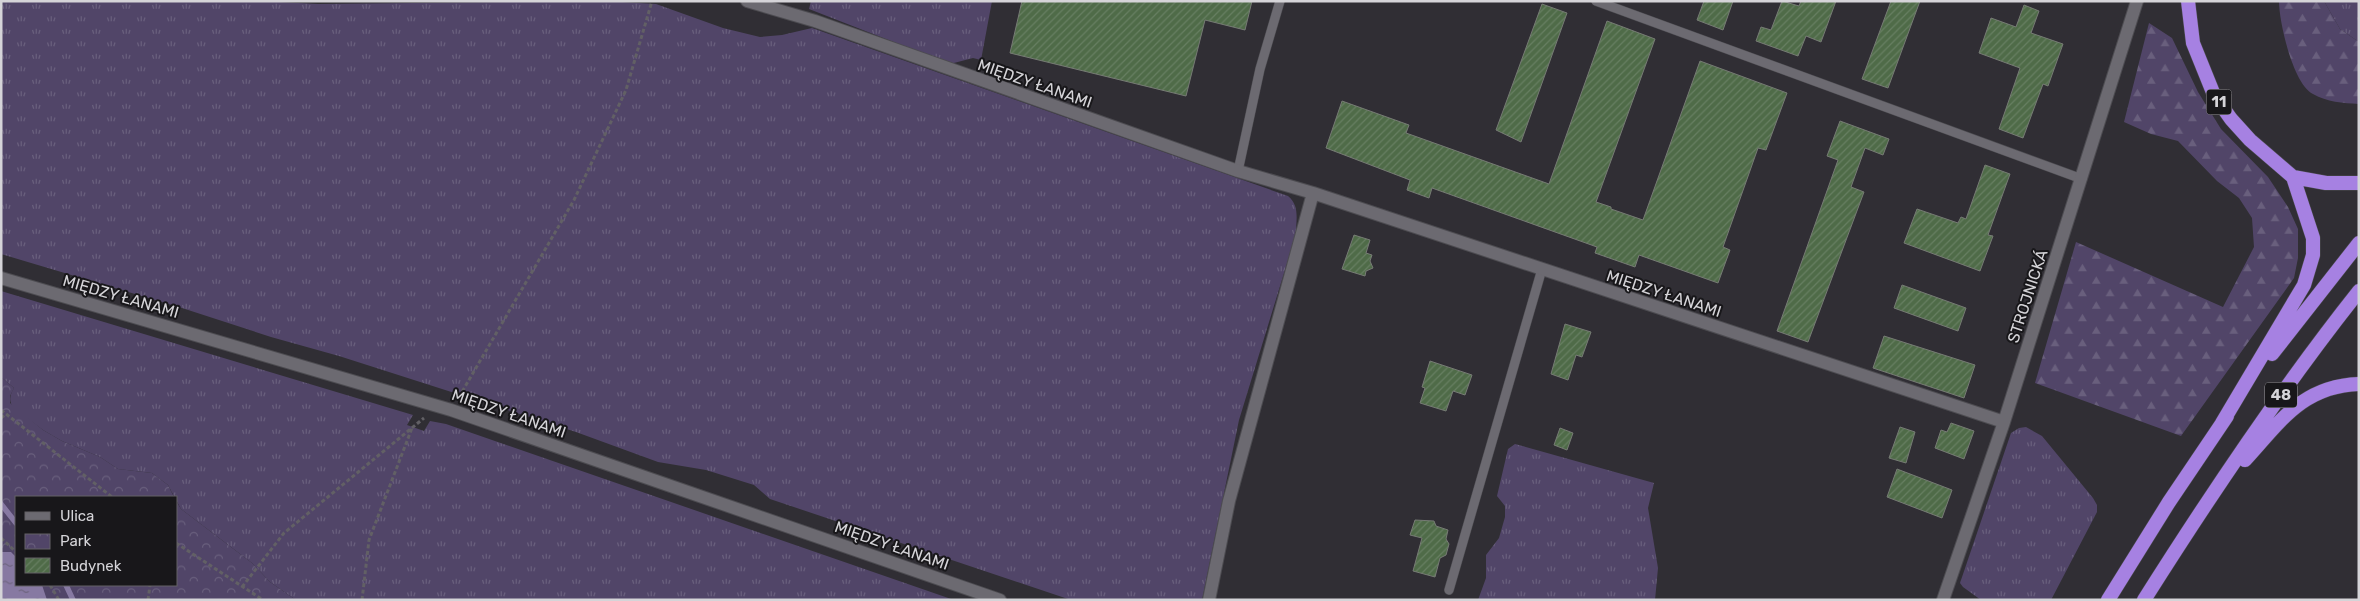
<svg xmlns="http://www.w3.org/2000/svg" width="2360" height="601" viewBox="0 0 2360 601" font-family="Rubik,sans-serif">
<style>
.grass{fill:url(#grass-tufts)}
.forest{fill:url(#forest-firs)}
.park{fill:url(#park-crowns)}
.water{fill:url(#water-ripples)}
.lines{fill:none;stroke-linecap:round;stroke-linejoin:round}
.stream{stroke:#8779a2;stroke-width:5.5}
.building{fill:url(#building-hatch);stroke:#767b74}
.service-casing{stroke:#4d4c51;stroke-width:10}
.minor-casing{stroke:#4d4c51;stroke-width:14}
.trunk-casing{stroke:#4d4c51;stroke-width:15}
.path{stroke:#626065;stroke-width:3;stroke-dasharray:4 2.5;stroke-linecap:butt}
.service{stroke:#6c6a71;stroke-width:9}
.minor{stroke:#6c6a71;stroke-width:12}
.trunk{stroke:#a681e2;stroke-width:14}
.labels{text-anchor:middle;stroke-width:4;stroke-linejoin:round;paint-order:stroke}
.shield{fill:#18171a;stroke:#9c9b9f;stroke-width:1}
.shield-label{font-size:15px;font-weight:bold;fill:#d5d4d8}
.street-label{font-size:16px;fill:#d5d4d8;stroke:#18171a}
</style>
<defs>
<pattern id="grass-tufts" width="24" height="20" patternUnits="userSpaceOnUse" patternTransform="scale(1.25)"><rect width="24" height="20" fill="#514568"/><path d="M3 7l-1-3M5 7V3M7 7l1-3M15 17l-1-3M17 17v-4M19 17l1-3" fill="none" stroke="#695f7d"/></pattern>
<pattern id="forest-firs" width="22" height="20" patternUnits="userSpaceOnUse" patternTransform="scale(1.25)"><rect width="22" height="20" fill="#514568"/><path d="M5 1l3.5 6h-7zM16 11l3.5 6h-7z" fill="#695f7d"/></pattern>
<pattern id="park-crowns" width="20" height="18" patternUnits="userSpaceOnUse" patternTransform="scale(1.25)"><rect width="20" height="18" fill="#514568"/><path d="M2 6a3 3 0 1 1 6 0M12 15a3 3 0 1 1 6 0" fill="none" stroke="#695f7d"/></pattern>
<pattern id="water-ripples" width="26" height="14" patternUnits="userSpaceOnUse" patternTransform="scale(1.25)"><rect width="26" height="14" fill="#8779a2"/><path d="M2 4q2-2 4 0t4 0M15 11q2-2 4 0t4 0" fill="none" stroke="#6e6580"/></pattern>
<pattern id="building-hatch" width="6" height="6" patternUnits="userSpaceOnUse" patternTransform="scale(1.25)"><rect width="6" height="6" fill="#4f6b48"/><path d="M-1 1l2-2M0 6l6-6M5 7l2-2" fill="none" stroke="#677f62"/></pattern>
</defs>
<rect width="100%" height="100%" fill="#302e34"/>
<path class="grass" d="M1,1H259L318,4L605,1L656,4L723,28L760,37L782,35L812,28L1288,196C1300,206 1296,219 1296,234L1239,420L1202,600H1071L770,499L754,485L706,470L658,462L576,432L339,356L271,337L182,308L1,254Z
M811,1H992L981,60L973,58L950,64L809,9Z
M2324,1H2359V42L2340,29Z
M1,291L413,415L407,425L424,431L430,421L446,424L954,600H296L270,582L252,563L181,509L168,485L152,473L118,469L100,457L62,441L43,430L14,408C8,401 10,395 14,388L1,377Z
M2026,427L2042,436L2093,498L2097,505V512L2051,600H1981L1963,587L1960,583L2011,433L2019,428Z
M1515,444L1654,483L1648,508L1658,568L1655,600H1478L1486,578V555L1499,538L1505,517V506L1497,496L1508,449Z"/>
<path class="forest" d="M2279,1H2324L2340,29L2359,42V104C2343,103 2327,102 2313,94C2293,84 2279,22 2279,1Z
M2149,23L2172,38L2198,92L2221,129L2268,177L2288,207L2298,229V258L2294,278L2181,436L2035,383L2076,242L2223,307L2254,247L2252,218L2239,198L2217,181L2178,141L2151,134L2124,122Z"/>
<path class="park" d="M1,377L14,388L10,396V403L43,430L62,441L100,457L118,469L152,473L168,485L174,497H16V585H176V501L181,509L252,563L270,582L296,600H1Z"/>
<path class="water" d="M1,552H11L16,557V585H42L47,600H1Z"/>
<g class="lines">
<path class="stream" d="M1,504L16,523
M66,585L73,600"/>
</g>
<path class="building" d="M1022,1H1252L1245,30L1205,20L1186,96L1010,53Z
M1704,1H1733L1723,30L1697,20Z
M1782,1L1799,6L1801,1H1836L1821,42L1806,36L1798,56L1756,41L1761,27L1771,30Z
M1891,1H1920L1888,88L1862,79Z
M1542,4L1567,13L1521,142L1496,130Z
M2024,5L2039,11L2031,33L2063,44L2048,86L2043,84L2023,138L1999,129L2020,68L1979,53L1991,18L2016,27Z
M1607,21L1655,39L1596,202L1611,207V209L1643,220L1700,61L1787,93L1766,150L1758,148L1723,247L1730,250L1718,283L1639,255L1635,267L1595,253L1597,247L1432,188L1429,198L1407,190L1410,180L1326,148L1342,101L1409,125L1406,133L1549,184Z
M1840,121L1889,139L1883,155L1865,148L1851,187L1864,192L1808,342L1777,331L1838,160L1827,156Z
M1985,165L2010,174L1988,235L1993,236L1980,271L1904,243L1917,209L1958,223L1961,217L1966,219Z
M1354,235L1370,240L1366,253L1372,255L1370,261L1373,268L1366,271L1365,276L1342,269Z
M1902,285L1966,308L1958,331L1894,308Z
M1565,324L1591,332L1582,357L1576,355L1568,380L1551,374Z
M1884,336L1975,365L1964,398L1873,368Z
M1430,361L1472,375L1465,395L1453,391L1446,411L1420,403L1425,388L1422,387Z
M1951,423L1974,431L1964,459L1935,448L1941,430L1947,432Z
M1900,427L1915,432L1906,463L1889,458Z
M1560,428L1573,433L1567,450L1554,445Z
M1897,469L1952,490L1942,518L1887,497Z
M1415,520L1434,521L1436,526L1448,530L1446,539L1449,544L1446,555L1440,558L1435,577L1413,571L1422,538L1410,535Z"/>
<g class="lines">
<defs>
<path id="service" d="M1596,1L2082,179
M1238,171L1260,69L1280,1
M1449,590L1542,269"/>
<path id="minor" d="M747,1L815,21L1238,171L1313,193L2004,422
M1,278L451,410L1000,600
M1209,600L1229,501L1313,193
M1943,600L2004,422L2137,1"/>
<path id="trunk" d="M2188,1L2193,43L2214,95L2231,119L2250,140L2293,177L2313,238V255L2304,285L2222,423
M2293,177L2326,183H2359
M2272,354L2359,243
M2245,460C2280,422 2302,386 2359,384
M2108,600L2169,502L2227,416
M2144,600C2211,494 2281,389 2359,291"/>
</defs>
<use href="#service" class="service-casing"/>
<use href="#minor" class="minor-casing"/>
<use href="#trunk" class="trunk-casing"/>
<path class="path" d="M459,397L574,200L626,90L652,1
M1,410L112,497
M1,418L6,414
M1,538L16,552
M176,543L263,600
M50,585L59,600
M242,587L284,533L424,418
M148,600L150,585
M362,600L369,540L412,428"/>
<use href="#service" class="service"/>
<use href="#minor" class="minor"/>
<use href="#trunk" class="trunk"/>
</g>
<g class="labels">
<g class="shield">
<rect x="2206.5" y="89.5" width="25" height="25" rx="4"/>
<rect x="2265" y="382.5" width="32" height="25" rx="4"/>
</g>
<g class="shield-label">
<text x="2219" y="107">11</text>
<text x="2281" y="400">48</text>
</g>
<g class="street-label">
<text transform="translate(1035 83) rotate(19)" y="6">MIĘDZY ŁANAMI</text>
<text transform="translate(1664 293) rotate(18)" y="6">MIĘDZY ŁANAMI</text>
<text transform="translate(121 296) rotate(16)" y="6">MIĘDZY ŁANAMI</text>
<text transform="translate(2027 296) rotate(-72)" y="6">STROJNICKÁ</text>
<text transform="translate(509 413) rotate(19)" y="6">MIĘDZY ŁANAMI</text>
<text transform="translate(892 545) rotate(19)" y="6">MIĘDZY ŁANAMI</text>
</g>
</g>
<rect width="2360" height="601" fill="none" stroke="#d5d4d8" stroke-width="5"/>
<rect x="15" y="496" width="162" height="90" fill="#18171a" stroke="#646366"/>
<rect x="25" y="512" width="25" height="8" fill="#6c6a71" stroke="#646366"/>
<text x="60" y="521" font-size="15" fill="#d5d4d8">Ulica</text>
<rect x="25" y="534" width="25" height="15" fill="url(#park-crowns)" stroke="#646366"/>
<text x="60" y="546" font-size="15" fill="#d5d4d8">Park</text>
<rect x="25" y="558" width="25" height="15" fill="url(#building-hatch)" stroke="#646366"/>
<text x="60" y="571" font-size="15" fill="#d5d4d8">Budynek</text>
</svg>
